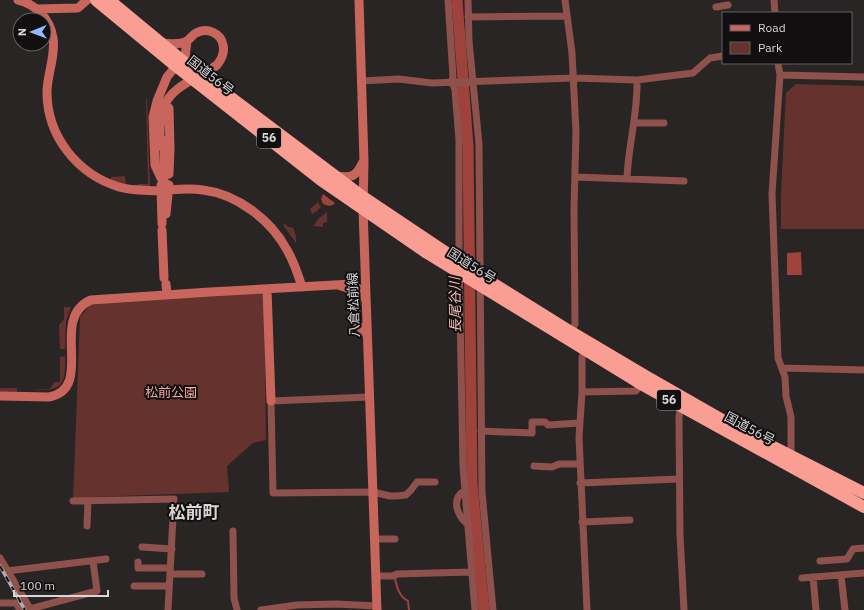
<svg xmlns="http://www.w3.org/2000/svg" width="864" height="610" viewBox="0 0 864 610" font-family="'IBM Plex Sans','Noto Sans JP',sans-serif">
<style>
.green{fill:#66322d}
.water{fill:#9f423c}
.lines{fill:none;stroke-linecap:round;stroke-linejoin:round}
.stream{stroke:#9f423c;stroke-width:2}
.river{stroke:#9f423c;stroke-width:11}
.street{stroke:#8e514b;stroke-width:7}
.secondary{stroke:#c8665d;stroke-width:9}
.highway{stroke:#fa9e94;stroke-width:12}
.rail-casing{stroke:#b0adad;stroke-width:3.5}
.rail{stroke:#110f0f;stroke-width:2;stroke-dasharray:6;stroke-linecap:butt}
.labels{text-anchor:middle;stroke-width:4;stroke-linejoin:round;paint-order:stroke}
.shield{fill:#110f0f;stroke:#9d9a9a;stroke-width:1}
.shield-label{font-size:12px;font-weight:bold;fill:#d9d6d6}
.street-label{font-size:13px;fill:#d9d6d6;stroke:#110f0f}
.park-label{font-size:13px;fill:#f5a89f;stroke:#110f0f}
.water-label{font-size:14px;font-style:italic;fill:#efbbb4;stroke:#110f0f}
.district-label{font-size:17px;font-weight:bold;fill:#dad5d4;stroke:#110f0f}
</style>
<rect width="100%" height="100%" fill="#292525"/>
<path class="green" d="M796,84L864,86V229H781V193L786,93Z
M146,99H147L150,187L137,186L138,184H148Z
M125,176L126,185L111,181V177Z
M318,202L321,207L317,211L312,214L310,209Z
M327,212V222L323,223V227L314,226L318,219Z
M285,224L288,227L293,228L296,236V243L283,225Z
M352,286L360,294L361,325L355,318Z
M264,292L266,440L253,443L227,466L229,492L94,497L73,501L80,317L92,303Z
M64,307H71L66,321L65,349H60L59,325L64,319Z
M65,356C66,387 62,391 31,390L49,389L55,382H60V357Z
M0,388H17V392H0Z"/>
<path class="water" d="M323,194L335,203L333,205L329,206L323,204L321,199Z
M801,252L802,275H787V253Z"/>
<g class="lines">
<path class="stream" d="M395,578C397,588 399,596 408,601L409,610"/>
<path class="river" d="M457,0L468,146L472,484L484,610"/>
<path class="street" d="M448,0L453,76L452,81L455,90L459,140V261L463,467L475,610
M468,0L469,41L479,144L482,492L493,610
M565,0L572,53L576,132L574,208L575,324L570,334
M774,0L775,13
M716,7L728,5
M468,17L566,16
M778,63L780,75L772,194L778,358L785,377L786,396L791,417V459
M780,75L864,77
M361,81L399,79L432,83L574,78L637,80L693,73L710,58L723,56
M634,123H664
M575,177L684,181
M627,179C628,146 638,114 637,80
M584,350L582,358V392L579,437L587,610
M782,368L864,370
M582,392L636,391L641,384
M369,397L271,401L273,493L373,492L390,496H396L406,495L411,490L417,482H435
M681,403L679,417L680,535L684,610
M481,431L532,433V422H545L548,425L579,423
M534,466L552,467L559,464H580
M580,483L679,479
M464,491C451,499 457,515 467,524
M73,501L174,499L168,610
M582,522L630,520
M87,526L88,501
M233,531L234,598L237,610
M374,539H395
M142,547L172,549
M0,558L31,610
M820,561L847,559L853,549L864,548
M138,562V568H170
M7,571L106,559
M170,574H202
M841,575L845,610
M376,576H393L397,574L471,572
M813,577L816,610
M802,578L864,573
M134,586H169
M0,603H16L20,610
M30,609L97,591L93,561
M261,610L297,605L336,604L377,606"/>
<path class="secondary" d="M18,0C36,4 50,19 53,38C56,56 47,74 47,92C47,136 77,174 119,187C132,191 147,190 161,191L163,189L164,186V140
M359,0L364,162L363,209L377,610
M37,9L78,8L87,0
M187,41L185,57L190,66
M169,108L170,148L169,174
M160,146C160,136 159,119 163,109C170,86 199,78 217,65C221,60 225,53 223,45C221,33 207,27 196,33C192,35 190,39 187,41C180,45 170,44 162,43
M336,176C352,178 356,177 363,162
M161,178L155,165L153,117L157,101L167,77L176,66
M161,185L162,224
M169,190C180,189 192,188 203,190C237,194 271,220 287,250C294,262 298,274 302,287
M166,214L169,185
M162,230L164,278
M166,284L167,295
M341,286C360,289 350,304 353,317C355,324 363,330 367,335
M267,289L271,401
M0,396L49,397C96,388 48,318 91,300L210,292L352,284L355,285L366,300"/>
<path class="highway" d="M96,0L176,66L321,180L427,253L641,384L864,507
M109,0L190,67L363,197L478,274L571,332L647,377L724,421
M746,433L864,493"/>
<defs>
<path id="rail" d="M0,566L25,610"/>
</defs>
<use href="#rail" class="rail-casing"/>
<use href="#rail" class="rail"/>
</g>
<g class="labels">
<g class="shield">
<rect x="257" y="128" width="24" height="20" rx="3"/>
<rect x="657" y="390" width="24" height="20" rx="3"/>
</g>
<g class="shield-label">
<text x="269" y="142">56</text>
<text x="669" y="404">56</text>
</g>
<g class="street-label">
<text transform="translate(211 75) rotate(38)" y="5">国道56号</text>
<text transform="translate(472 265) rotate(32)" y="5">国道56号</text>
<text transform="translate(353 305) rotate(-92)" y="5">八倉松前線</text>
<text transform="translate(750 428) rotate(28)" y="5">国道56号</text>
</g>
<g class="park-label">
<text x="171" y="397">松前公園</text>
</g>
<g class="water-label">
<text transform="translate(455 305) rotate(-91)" y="5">長尾谷川</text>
</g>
<g class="district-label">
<text x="194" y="518">松前町</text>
</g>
</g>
<rect x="722" y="12" width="130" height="52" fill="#110f0f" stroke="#615f5f"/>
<rect x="730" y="25" width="20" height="6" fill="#c8665d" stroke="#615f5f"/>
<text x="758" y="32" font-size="12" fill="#d9d6d6">Road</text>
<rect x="730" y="42" width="20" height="12" fill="#66322d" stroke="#615f5f"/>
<text x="758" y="52" font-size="12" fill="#d9d6d6">Park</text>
<g transform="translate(32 32) rotate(269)"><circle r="19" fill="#110f0f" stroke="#615f5f"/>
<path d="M0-3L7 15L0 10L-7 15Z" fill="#93b7fd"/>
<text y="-6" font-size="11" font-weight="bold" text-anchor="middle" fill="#d9d6d6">N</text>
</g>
<path d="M14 590v6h94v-6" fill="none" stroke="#d9d6d6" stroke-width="2"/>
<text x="20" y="590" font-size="12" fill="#d9d6d6" stroke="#110f0f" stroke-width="3" paint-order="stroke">100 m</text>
</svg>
